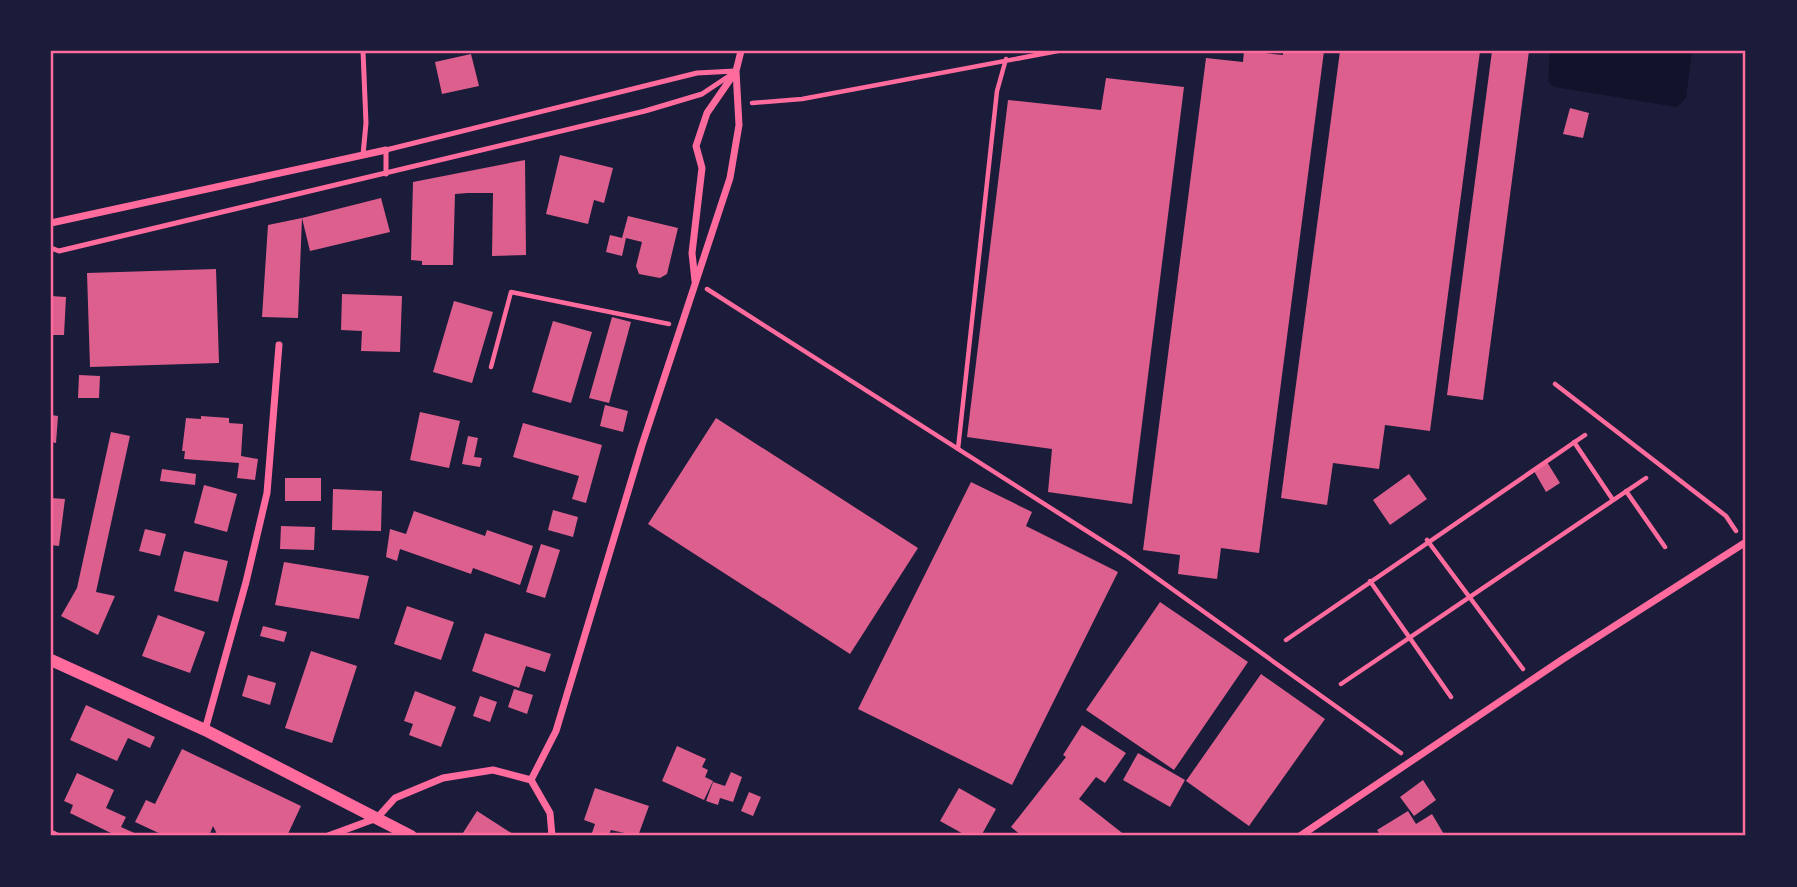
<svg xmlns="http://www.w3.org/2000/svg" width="1797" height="887" viewBox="0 0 1797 887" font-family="'Fira Sans Condensed',sans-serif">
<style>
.water{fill:#12122b}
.building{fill:#dd5f8e}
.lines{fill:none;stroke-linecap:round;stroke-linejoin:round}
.path{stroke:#ff6b9d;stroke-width:4.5}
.service{stroke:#ff6b9d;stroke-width:5}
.minor{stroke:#ff6b9d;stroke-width:7}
.tertiary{stroke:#ff6b9d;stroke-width:12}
.neatline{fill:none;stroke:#ff6b9d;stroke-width:2.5}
</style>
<rect width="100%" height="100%" fill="#1b1b3a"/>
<path class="water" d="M1550,51H1692L1686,98L1677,107L1555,87L1548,82Z"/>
<path class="building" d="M1244,51L1283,55V51H1324L1259,553L1221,548L1217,579L1178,574L1180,555L1143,550L1206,58L1243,62Z
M1340,51H1480L1430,431L1385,425L1379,469L1333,463L1327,505L1281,498Z
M1492,51H1529L1483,400L1447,395Z
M471,54L479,86L442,94L435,62Z
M1106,78L1184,87L1132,504L1048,492L1052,449L967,437L1008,100L1101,110Z
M1570,108L1589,113L1583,138L1563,134Z
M560,155L613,168L604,203L594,200L588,224L546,214Z
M525,160L526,255L492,256L493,193H468L455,194L453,265H422V261L411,260L413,182Z
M381,198L390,232L310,251L302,218Z
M628,216L678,228L667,274L660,278L639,274L636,266L642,242L626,238L622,256L606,252L610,235L622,238Z
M302,218L298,318L262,317L268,225Z
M216,269L219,363L90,367L87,273Z
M342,294L402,296L400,352L361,351L362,331L341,330Z
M51,296L66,297L64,335H51Z
M454,301L493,312L472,383L433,372Z
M612,317L631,322L609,403L589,398Z
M553,321L592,332L571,403L532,392Z
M79,375L100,376L99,398H78Z
M605,405L628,411L623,432L600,426Z
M420,412L460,421L449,468L410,460Z
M51,415L58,416L56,443L51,442Z
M201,416L229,418V423L243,424L241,456L258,459L255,480L237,478L239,463L184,459L185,451H182L186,418L201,419Z
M716,418L918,548L850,654L648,524Z
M523,423L602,445L586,503L572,499L579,476L513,457Z
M111,432L130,436L96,592L115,596L98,635L61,616L77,588Z
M468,436L478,438L474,457L482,458L480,467L462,464Z
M1547,462L1560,483L1546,492L1534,471Z
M162,469L196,474L195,485L160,481Z
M1409,474L1427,499L1390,525L1373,500Z
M285,478H321V501H285Z
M971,482L1032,512L1026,526L1118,572L1012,785L858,709Z
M204,485L237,494L227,532L194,523Z
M333,489L382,491L381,531L332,530Z
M51,498L65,499L59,546L51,545Z
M553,510L578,517L573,537L548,530Z
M414,511L485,536L487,530L533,546L520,585L473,568L471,574L400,549L397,561L386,557L390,529L406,534Z
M281,526L315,527L314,550L280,549Z
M145,529L166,534L160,556L139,551Z
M541,544L560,550L545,598L526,592Z
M184,551L228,561L218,602L174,591Z
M284,562L369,576L359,619L275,605Z
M1160,602L1248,662L1174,770L1086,710Z
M407,606L454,622L441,660L394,644Z
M158,615L205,632L190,673L142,656Z
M263,626L287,632L284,642L260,636Z
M485,633L551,654L545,672L526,666L519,688L472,671Z
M311,651L357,666L332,743L285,728Z
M1261,674L1325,719L1249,826L1186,781Z
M248,675L276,683L270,705L242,696Z
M514,689L533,695L527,714L508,707Z
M415,691L456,707L441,747L409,735L413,724L404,721Z
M480,696L497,702L490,722L473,716Z
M86,705L155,737L150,748L128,738L117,761L70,740Z
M1082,725L1126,753L1105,783L1096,777L1079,799L1126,836H1022L1011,827L1066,757L1063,755Z
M677,746L706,759L702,767L708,770L705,777L713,781L704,800L662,781Z
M182,749L301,806L287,836H218L213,826L209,836H165L135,822L146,800L155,804Z
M1138,753L1185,780L1170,807L1123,780Z
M731,772L742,777L733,802L720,798L718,805L706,801L713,782L725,786Z
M77,773L114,790L106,808L126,817L121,827L141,836H117L70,813L73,805L64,801Z
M1423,780L1436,800L1414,816L1400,797Z
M595,788L649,806L638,836L611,830L608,836H591L595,824L584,820Z
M959,788L996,809L981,836H967L940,821Z
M749,792L761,797L753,816L741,811Z
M477,811L516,836H461Z
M1408,811L1416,824L1432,814L1445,836H1381L1377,830Z"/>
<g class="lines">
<path class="path" d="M752,103L802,99L1058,51
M707,289L1126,556L1401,753
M491,367L511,292L669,324
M1555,384L1726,516L1736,531
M1574,442L1613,500
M958,449L997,91L1006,59
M1626,491L1665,547
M1427,540L1523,669
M1370,581L1451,697
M1286,640L1585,435
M1341,684L1646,478"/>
<path class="service" d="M363,155L366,123L363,51
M386,174V150L697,73L735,71
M51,248L59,251L645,111L702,94L732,74
M51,832L59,836"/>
<path class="minor" d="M51,223L386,150
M695,281L692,253L702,168L696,146L707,113L736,71
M205,730L246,582L267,493L279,345
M531,780L556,731L642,445L730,178L739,125L736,71L741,51
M328,836L377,818L395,798L443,778L493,770L531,780L550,813L552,836
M1300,836L1563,659L1746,542"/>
<path class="tertiary" d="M51,660L205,730L411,836"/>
</g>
<rect width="1797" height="887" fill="none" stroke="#1b1b3a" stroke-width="105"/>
<rect x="52" y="52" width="1692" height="782" class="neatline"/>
</svg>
